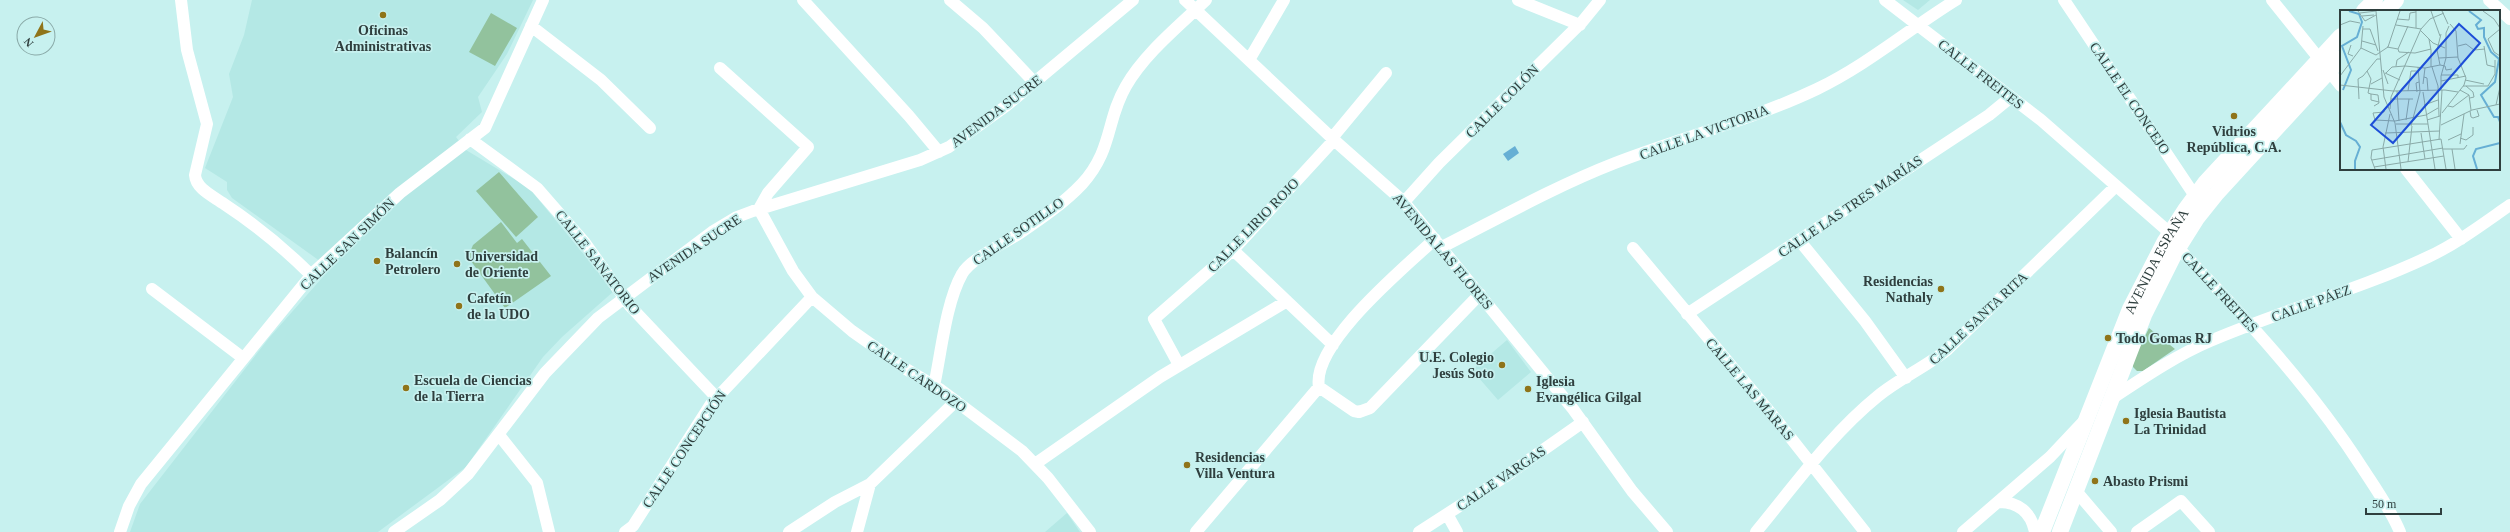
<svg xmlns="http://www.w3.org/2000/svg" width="2510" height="532" viewBox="0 0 2510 532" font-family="Georgia,serif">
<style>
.built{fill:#b4e8e5}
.green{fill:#92c29d}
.water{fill:#66afd4}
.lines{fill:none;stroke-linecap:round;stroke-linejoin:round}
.minor{stroke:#fff;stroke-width:12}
.major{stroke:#fff;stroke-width:16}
.poi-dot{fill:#8f7419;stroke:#c7f1ef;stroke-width:1.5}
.labels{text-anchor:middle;stroke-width:3.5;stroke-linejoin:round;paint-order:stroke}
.poi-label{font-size:14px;font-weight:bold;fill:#2f3f3e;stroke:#c7f1ef;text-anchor:start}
.street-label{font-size:14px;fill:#2f3f3e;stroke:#c7f1ef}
.inset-river{fill:none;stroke:#66afd4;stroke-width:2}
.inset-road{fill:none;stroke:#8aaaa8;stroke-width:1}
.view{fill:#1d4ed8;fill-opacity:0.15;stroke:#1d4ed8;stroke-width:2}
.inset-edge{fill:none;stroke:#2f3f3e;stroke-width:2}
</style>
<rect width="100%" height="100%" fill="#c7f1ef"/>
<path class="built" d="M252,0H533L507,54L478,97L482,112L456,137L466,150L529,188L614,291L562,337L543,357L466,467L378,532H130L140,504L269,338L329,270L317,259L232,198L227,190V182L205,168L233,97L229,74L244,35Z
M1903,0H1930L1918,10Z
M1507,340L1531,372L1498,400L1472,370Z
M1067,513L1080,532H1045Z"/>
<path class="green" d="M491,13L517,28L495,66L469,52Z
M499,172L538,217L516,237L476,191Z
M501,222L517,243L522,239L551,276L505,308L468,257L473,245Z
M2149,328L2175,349L2143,371H2137L2133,367V361Z"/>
<path class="water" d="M1515,146L1519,153L1508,161L1503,154Z"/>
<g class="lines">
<path class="minor" d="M181,0L187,50L207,124L195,175C196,189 213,196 224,204C256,225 284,248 311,275
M803,0L909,116L939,152
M950,0L983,28L1034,82
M1185,0L1334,140L1404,202L1573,409L1632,491L1667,532
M1518,0L1580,25
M1885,0L2041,120L2170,233L2178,248C2245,317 2311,388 2363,469C2376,489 2391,510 2400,532
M2064,0L2195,196
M2272,0L2341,86
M2489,0L2510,19
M531,26L601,80L650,128
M1249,60L1284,0
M720,68L808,147L768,193L759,209L793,271L812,297L852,331L906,369L941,390L1022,451L1048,478L1090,532
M1332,138L1386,73
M470,139L537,188L585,243L630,306L716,397
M2406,169L2461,239
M1404,202L1439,163L1582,22L1600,0
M1435,239C1405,267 1311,344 1319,387L1354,411L1359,412L1370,408L1480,294
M1799,240L1865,321L1906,378
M1442,247C1499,218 1556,186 1615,163C1682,137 1752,120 1817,89C1867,65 1909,29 1956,0
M1633,248L1775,418L1865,532
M1233,250L1333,345
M152,289L243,358
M1687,314L1989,115L2011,97
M1179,365L1154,319L1233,250L1334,140
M934,386C941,354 946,302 962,274C970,259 1005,243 1020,233C1042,218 1064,203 1082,184C1113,150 1106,120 1126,86C1145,53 1179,26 1206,0
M2111,399C2143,378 2175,356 2210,341C2282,310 2358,290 2428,257C2458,243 2484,223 2510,205
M499,435L537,483L549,532
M1035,464L1160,377L1287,301
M2076,491L2111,532
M1999,502C2018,502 2031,512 2035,532
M1447,514L1457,532
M120,532L129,506L141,484L313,273L400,193L485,128L543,0
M394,532L440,500L468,474L545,373L598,318L712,232L737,217L753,211L920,160L949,147L1006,106L1133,0
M625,532L633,526L711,404L812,297
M789,532L835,502L870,484L956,401
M857,532L870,484
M1196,532L1319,387
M1419,532L1506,476L1583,422
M1756,532C1794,486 1831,434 1878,396C1900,378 1926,367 1948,349L2116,186
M1963,532L2050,457L2082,423
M2137,532L2181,501L2209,532"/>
<g class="major">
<path d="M2364,11L2375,0"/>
<path d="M2385,11L2396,0"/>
<path id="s1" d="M2042,532L2130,309L2165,241L2185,210L2205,183L2341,36"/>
<path d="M2060,532L2144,315L2175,253L2197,218L2217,193L2341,58"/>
</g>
</g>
<g class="poi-dot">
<circle cx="383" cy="15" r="4"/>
<circle cx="2234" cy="116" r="4"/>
<circle cx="377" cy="261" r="4"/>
<circle cx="457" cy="264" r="4"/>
<circle cx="1941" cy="289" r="4"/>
<circle cx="459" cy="306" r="4"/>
<circle cx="2108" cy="338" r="4"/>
<circle cx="1502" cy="365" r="4"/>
<circle cx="406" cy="388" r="4"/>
<circle cx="1528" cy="389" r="4"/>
<circle cx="2126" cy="421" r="4"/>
<circle cx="1187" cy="465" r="4"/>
<circle cx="2095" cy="481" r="4"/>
</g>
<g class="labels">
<g class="poi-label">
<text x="383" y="35" text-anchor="middle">Oficinas<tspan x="383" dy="16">Administrativas</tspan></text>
<text x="2234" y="136" text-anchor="middle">Vidrios<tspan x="2234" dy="16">República, C.A.</tspan></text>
<text x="385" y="258">Balancín<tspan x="385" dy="16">Petrolero</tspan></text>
<text x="465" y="261">Universidad<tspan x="465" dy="16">de Oriente</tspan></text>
<text x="1933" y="286" text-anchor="end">Residencias<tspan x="1933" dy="16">Nathaly</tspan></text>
<text x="467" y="303">Cafetín<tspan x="467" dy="16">de la UDO</tspan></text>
<text x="2116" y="343">Todo Gomas RJ</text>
<text x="1494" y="362" text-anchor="end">U.E. Colegio<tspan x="1494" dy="16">Jesús Soto</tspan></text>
<text x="414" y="385">Escuela de Ciencias<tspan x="414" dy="16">de la Tierra</tspan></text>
<text x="1536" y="386">Iglesia<tspan x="1536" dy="16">Evangélica Gilgal</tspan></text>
<text x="2134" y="418">Iglesia Bautista<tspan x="2134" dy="16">La Trinidad</tspan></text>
<text x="1195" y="462">Residencias<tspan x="1195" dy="16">Villa Ventura</tspan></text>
<text x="2103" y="486">Abasto Prismi</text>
</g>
<g class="street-label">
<text transform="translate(1981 74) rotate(38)" y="5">CALLE FREITES</text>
<text transform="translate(2130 98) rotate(56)" y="5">CALLE EL CONCEJO</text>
<text transform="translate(1502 101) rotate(-45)" y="5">CALLE COLÓN</text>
<text transform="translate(996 111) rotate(-37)" y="5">AVENIDA SUCRE</text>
<text transform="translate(1704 132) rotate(-20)" y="5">CALLE LA VICTORIA</text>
<text transform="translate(1850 206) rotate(-34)" y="5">CALLE LAS TRES MARÍAS</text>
<text transform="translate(1253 225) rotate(-46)" y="5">CALLE LIRIO ROJO</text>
<text transform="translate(1018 231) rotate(-35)" y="5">CALLE SOTILLO</text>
<text transform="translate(347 244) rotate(-44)" y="5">CALLE SAN SIMÓN</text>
<text transform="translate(694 248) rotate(-34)" y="5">AVENIDA SUCRE</text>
<text transform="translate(1443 251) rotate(50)" y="5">AVENIDA LAS FLORES</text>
<text transform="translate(598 262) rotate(52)" y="5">CALLE SANATORIO</text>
<text dy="5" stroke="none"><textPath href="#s1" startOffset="294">AVENIDA ESPAÑA</textPath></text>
<text transform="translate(2220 292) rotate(47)" y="5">CALLE FREITES</text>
<text transform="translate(2311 303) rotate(-20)" y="5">CALLE PÁEZ</text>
<text transform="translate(1978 318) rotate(-43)" y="5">CALLE SANTA RITA</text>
<text transform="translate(917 376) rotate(34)" y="5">CALLE CARDOZO</text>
<text transform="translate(1750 389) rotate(50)" y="5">CALLE LAS MARAS</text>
<text transform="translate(684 449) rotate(-56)" y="5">CALLE CONCEPCIÓN</text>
<text transform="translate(1501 478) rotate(-34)" y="5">CALLE VARGAS</text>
</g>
</g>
<g transform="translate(2340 10)">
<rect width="160" height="160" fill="#c7f1ef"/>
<path class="inset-river" d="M129,1L141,10L136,15L138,19L144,18V27L151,42L159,49L155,72L141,85L154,107H158L160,112M3,80L11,60L2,36L17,27L22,12L19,4L9,1M0,112L6,125L16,131L20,137L15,151V159M137,159L133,146L136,139L160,133"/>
<path class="inset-road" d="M18,1L25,11L36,5M36,1L44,87L55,113L61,159M76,1V18M91,1L100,26M102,1L108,14M143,1L154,9L160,18M20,3L36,1M22,6L34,5M57,9L69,10L70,3L76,2M0,15L10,11L20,13M56,15L81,19M23,19H30L38,41M160,19L148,29L154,42L160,46M80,20L93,33L105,38M89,29L91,40V57M22,31L36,35M11,35L8,44L13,46M118,36L126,34L134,40L145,39M144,36L147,55L155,57M47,37L58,39L59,42L75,43L91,39M21,38L36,45L48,37L60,1M21,38L23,16M58,39L68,16M99,48L118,47M100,55L97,40L101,24M56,56L57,50L69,42M78,57L80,82M92,57L98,76L99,106M43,60L48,74M27,61L31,69L28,83L31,84V90L39,92M45,63L60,70M46,63L52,57L65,56L85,58L100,55L105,56L106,60L112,59M101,65H118V68M0,66L21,38M84,67L87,68L88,81M125,70L144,74M101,71L126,66M31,74L42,68M83,74L85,58M0,75L53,81L105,80L118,82M123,76H148L155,64V50M126,76L133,82L134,87L130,88M101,80V66L106,48V23L109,16M120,80L129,85L131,100M57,81L59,111M68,81L71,61H77M77,82L76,73L79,72M83,82L95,159M31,84L38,85L39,93L34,96M19,89L18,69L23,66L37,49H40M51,89H73M84,95L98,90M156,95L160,77M108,96L113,97L129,85M45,98L44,102L33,103L35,110L55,111L86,105M50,99L51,87L81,19L90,9L104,3M130,101L131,107L133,108L139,106L137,100M102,103L124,75L126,68L118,48L116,21L110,14M86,105L98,98M66,110L69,89M87,110L100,106M56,114H88M101,115L132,100L160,94M71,116L80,82M45,123L100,121M81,123L85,149M120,128L126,130L133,125V117M101,129L106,159M99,130L102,80M108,130L121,124M120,134L124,104M103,139H124L127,135M112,139L115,159M32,150L103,138M68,152L72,116M34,157L104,146M35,159L31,148L32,140L101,129M46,159L43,137L50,104"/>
<path class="view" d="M119,14L140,33L53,133L31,115Z"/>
<rect width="160" height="160" class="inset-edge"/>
</g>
<g transform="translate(36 36) rotate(229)"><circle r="19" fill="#c7f1ef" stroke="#8aaaa8"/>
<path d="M0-3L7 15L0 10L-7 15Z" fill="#8f7419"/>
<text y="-6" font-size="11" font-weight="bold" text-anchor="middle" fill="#2f3f3e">N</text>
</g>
<path d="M2366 508v6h75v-6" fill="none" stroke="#2f3f3e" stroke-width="2"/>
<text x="2372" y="508" font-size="12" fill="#2f3f3e" stroke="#c7f1ef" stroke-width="3" paint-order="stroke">50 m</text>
</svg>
